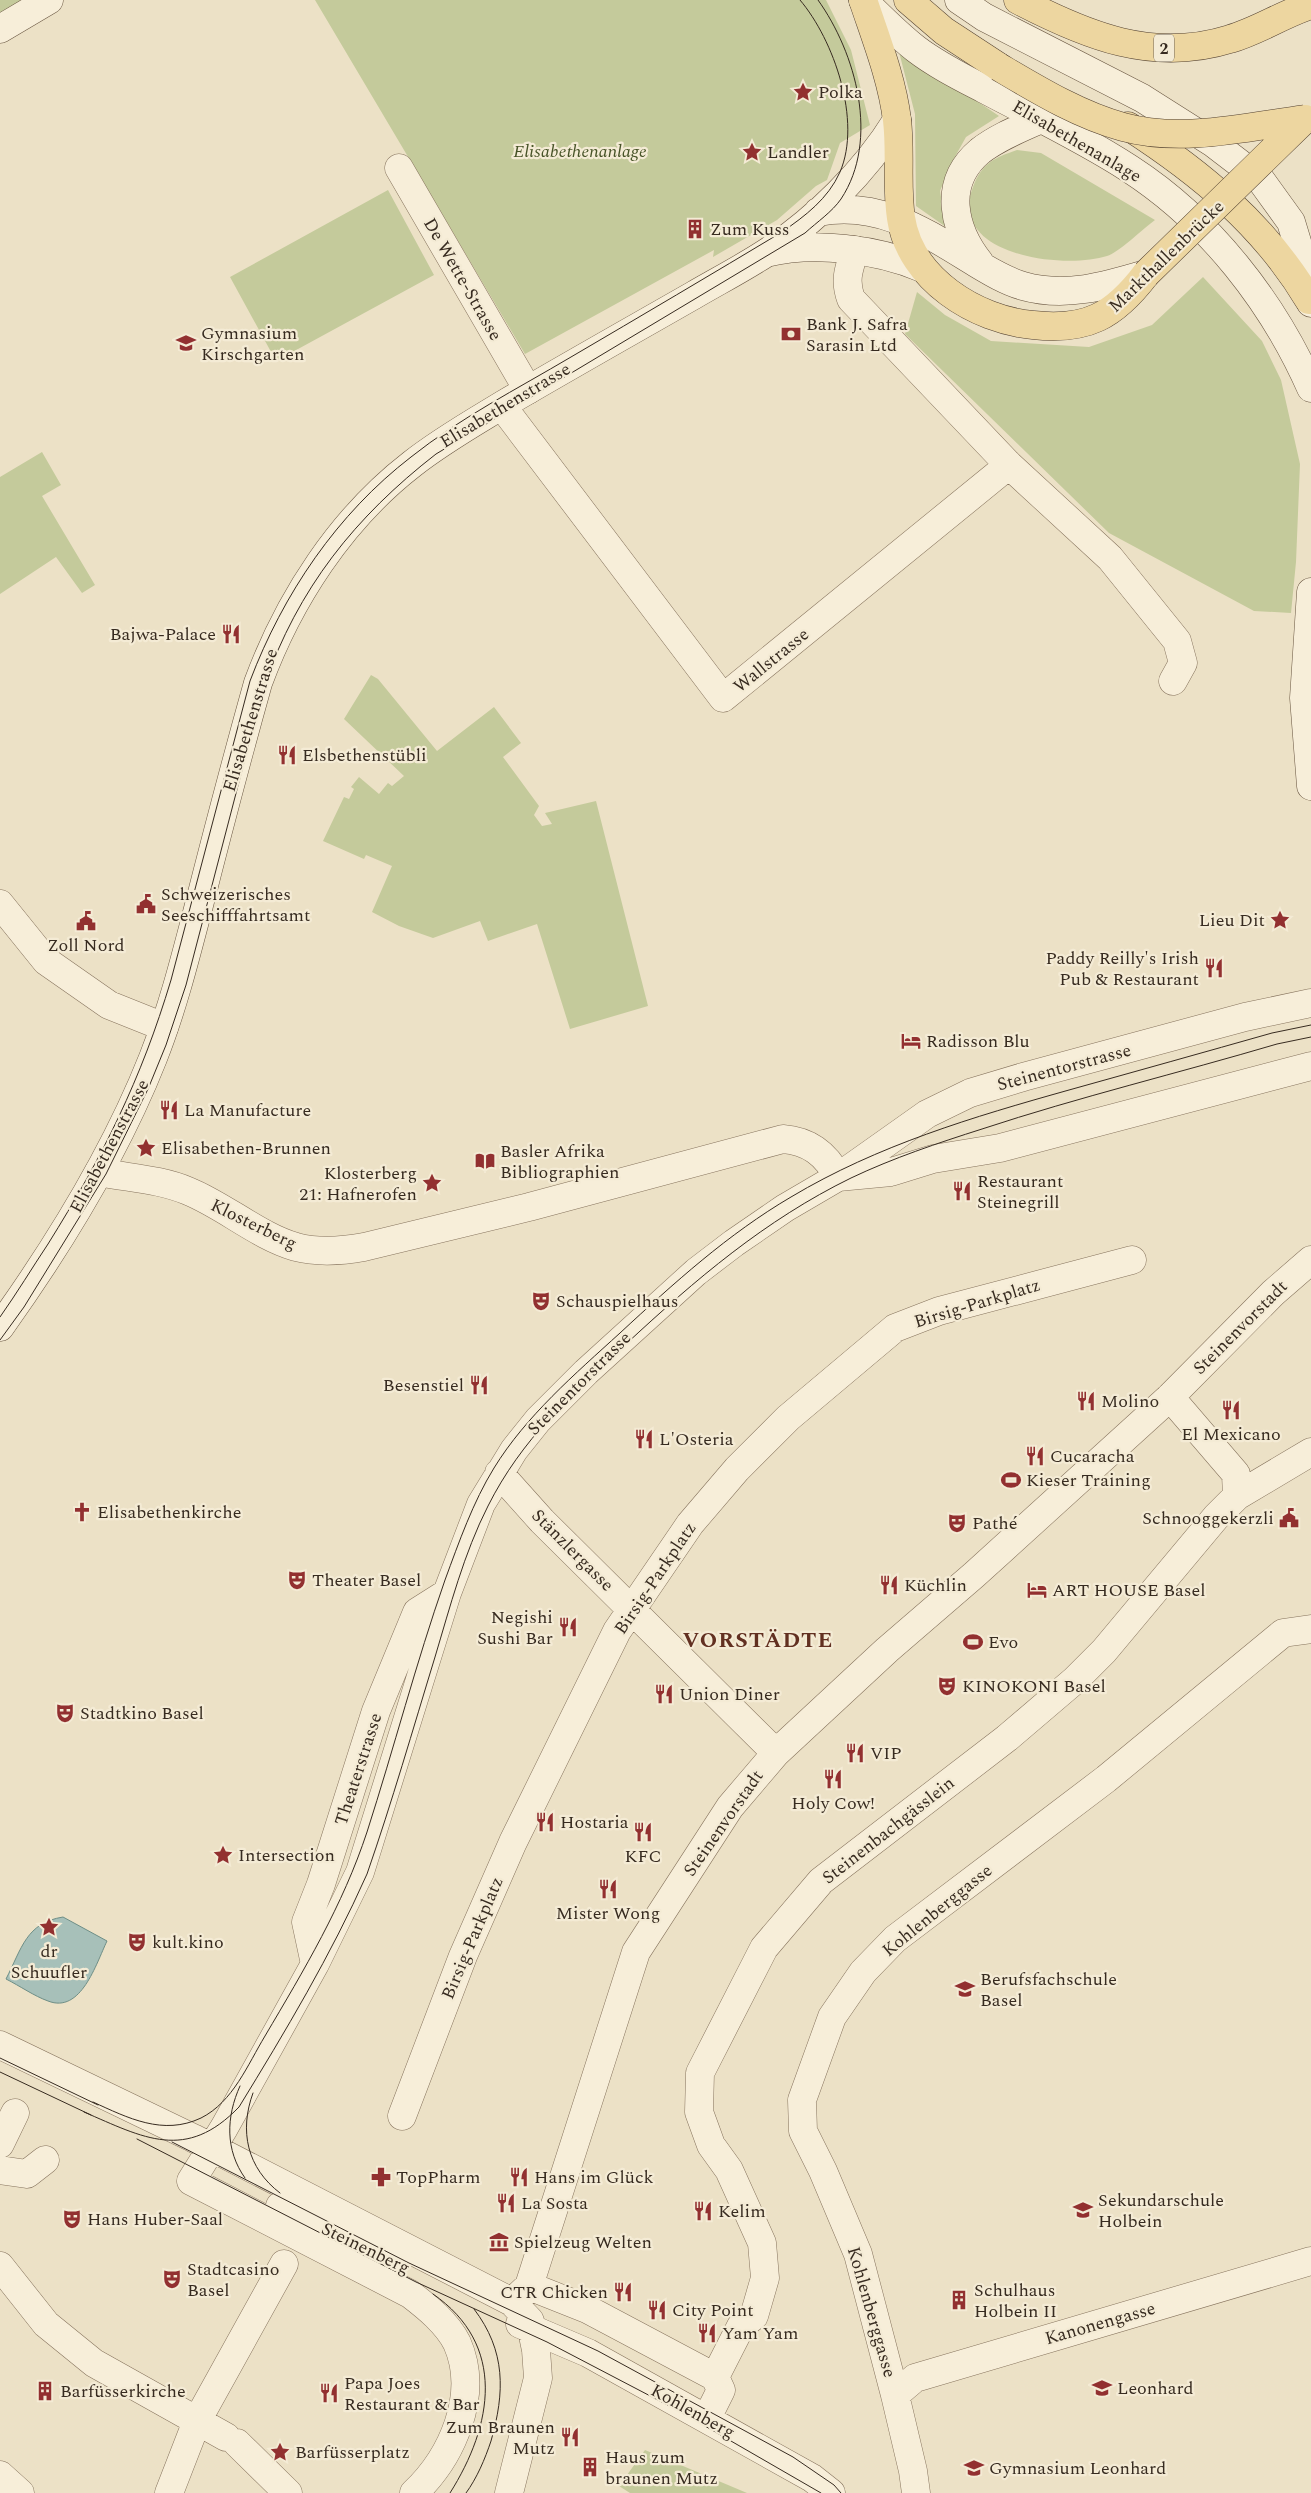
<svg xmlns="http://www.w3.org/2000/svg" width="1311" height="2493" viewBox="0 0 1311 2493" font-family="Spectral,serif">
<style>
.green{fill:#c4ca9b}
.water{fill:#a7c0b9;stroke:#6e8e86}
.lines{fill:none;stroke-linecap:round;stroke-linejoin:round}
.street-casing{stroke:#86735d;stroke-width:29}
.secondary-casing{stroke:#685540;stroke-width:29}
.primary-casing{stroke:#544231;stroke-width:29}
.street{stroke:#f7eed9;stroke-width:28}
.secondary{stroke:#f7eed9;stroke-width:28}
.primary{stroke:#edd6a0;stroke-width:28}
.tram{stroke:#372b20;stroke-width:1}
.primary-bridge-casing{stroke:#544231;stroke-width:29;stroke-linecap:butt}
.primary-bridge{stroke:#edd6a0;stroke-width:28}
.labels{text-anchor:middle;stroke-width:4.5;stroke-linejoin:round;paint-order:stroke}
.shield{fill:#f4ebd5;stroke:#706556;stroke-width:1}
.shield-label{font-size:16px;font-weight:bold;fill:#372b20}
.poi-label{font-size:18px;fill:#372b20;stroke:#f4ebd5;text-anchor:start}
.street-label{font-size:18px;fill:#372b20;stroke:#f4ebd5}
.park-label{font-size:18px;font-style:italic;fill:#475327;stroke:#f4ebd5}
.district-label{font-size:22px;font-weight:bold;letter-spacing:1px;fill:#623021;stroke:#f4ebd5}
</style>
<rect width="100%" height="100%" fill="#ece1c6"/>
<path class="green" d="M0,0H27L0,17Z
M315,0H826L851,50L870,125L840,143L827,180L816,186L777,220L713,257L714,250L525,354Z
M898,48L999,116L966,137L951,164L940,191L946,227L916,206L915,114Z
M1017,150L1041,153L1155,220C1144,228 1118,253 1107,256C1063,270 946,255 973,187C982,163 994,158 1017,150Z
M388,190L434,275L276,361L230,277Z
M1203,277L1262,341L1281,380L1300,464L1296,562L1291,613L1254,611L1109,533L905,334L917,292L945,315L991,341L1089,347L1152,325Z
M42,452L61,485L42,496L95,585L82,593L56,557L0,594V477Z
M371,675L378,679L437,751L494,707L521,743L503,757L539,806L534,815L542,826L552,824L545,813L596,801L648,1006L570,1029L537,924L488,941L480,921L433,938L399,926L372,912L392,866L366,855L364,859L323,841L344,797L349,799L354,789L351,787L359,777L379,794L388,783L392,786L404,776L344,719Z
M645,2450L747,2493H630L619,2486Z"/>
<path class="water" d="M63,1917L107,1941C96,1964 81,2014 48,2001C34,1996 20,1986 6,1979C22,1948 26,1923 63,1917Z"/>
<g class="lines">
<defs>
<path id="street" d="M399,168L528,390
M855,250C849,268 844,280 851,299L1009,465L1110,558L1177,641L1183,663L1173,681
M502,406L723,698L1009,465
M0,904L46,961L109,1005L164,1027
M99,1172C128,1178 160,1179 188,1191C225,1206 258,1236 296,1247C319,1253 342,1251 364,1247L529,1207L783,1139C809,1141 826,1154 838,1177
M838,1177L891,1172L933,1159L1000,1148L1311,1066
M1170,1397L1236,1474L1237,1496
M499,1473L542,1521L776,1753
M315,1964L306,1922L321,1884L376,1711L417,1612L447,1593
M0,2045L193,2138L512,2302L530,2321L536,2350L538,2378L509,2493
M402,2116L463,1956L513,1842L617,1631L690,1524L737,1469L788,1418L895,1328L939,1311L1132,1260
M0,2144L15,2113
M0,2170L27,2174L45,2160
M280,2206L391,2261
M0,2266L46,2324L94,2363L226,2437
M529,2286L587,2309L715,2377
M512,2302L529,2286L636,1952L730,1807L776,1753L887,1650L974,1575L1170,1397L1273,1293L1311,1260
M520,2324L588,2353L812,2478L831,2493
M895,2395L915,2378L1311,2261
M707,2418L721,2390L715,2377L741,2326L754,2316L765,2278L762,2243L729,2170L711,2145L699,2112L700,2073L764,1948L821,1881L1007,1738L1075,1680L1104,1651L1216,1517L1237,1496L1311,1452
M237,2443L288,2493
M0,2475L20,2493
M169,2493L197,2421L284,2264
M414,2493C452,2457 480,2395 457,2343C447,2323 427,2307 410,2294L191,2181L224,2128L315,1964L360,1872L447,1593L481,1504L514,1450L538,1420L586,1372L696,1272L734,1243L785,1208L838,1177L927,1114L970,1093L1023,1077L1245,1017L1311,1003
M916,2493L913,2471L895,2395L858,2254L823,2171L803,2131L802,2100L832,2017L863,1972L895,1939L1106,1779L1283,1633L1311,1629"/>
<path id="secondary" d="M863,0C880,17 897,34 916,49C937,65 961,77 984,89C1033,115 1084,139 1130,169C1210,221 1273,302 1311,388
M959,0L984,17L1142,98L1213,143L1260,179L1291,222L1304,265L1311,303
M0,29L49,0
M818,212C880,200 925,232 976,263C991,272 1006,281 1023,286C1065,298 1106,286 1146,274
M766,253C814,241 877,249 922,268
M980,263C953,229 942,183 980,151C998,137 1021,128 1041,119
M1311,592L1304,698L1311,786
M0,1327C60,1243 115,1154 153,1058C172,1010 185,959 198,909C217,834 237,758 258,683C289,599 341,519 412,464C441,441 473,423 504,404C567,367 631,331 694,295C718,281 743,268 766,253C817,219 865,172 897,120"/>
<path id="primary" d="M863,0C876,39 892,79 897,120C901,153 896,186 901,218C910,279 976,320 1033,325C1087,331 1114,316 1146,274
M908,0L944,31L999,67
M1018,0C1087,36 1153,63 1230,39C1258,31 1283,14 1311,5
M1128,126C1201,173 1264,225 1309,300"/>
</defs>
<use href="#street" class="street-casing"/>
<use href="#secondary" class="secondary-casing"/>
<use href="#primary" class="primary-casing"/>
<use href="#street" class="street"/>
<use href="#secondary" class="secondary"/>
<use href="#primary" class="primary"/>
<path class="tram" d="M0,1317C17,1293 32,1268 48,1244C103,1156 141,1080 171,980L250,681C283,594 337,514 411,457C460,418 517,389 571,357C641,316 712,274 782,232C805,216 828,199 840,172C862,121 834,40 800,0
M0,1340L24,1307L106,1174L148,1089L166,1045L186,985L264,686C298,588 355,517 436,454L805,233C817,222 832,212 841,199C880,140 856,53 818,0
M0,2058L98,2105
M0,2072L91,2115
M240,2086C226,2117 225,2150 245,2178
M253,2093C239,2131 247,2168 280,2193
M93,2102C128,2118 163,2136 201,2118C233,2102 248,2064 265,2036C304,1970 343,1905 367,1832C394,1748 416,1663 445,1580C459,1542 473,1502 494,1468C526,1416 575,1374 620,1333C674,1283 728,1234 791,1197C878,1145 973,1117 1069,1090C1137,1071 1205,1052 1272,1033L1311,1025
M84,2112C144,2138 186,2162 239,2107C285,2032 331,1955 367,1874C392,1802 413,1729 435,1657C450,1607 464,1553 488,1506C521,1440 572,1393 626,1344C695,1280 765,1220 851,1178C893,1158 938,1143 982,1129C1079,1097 1179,1073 1277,1044L1311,1037
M137,2139L416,2282L547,2342L679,2411L821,2493
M172,2142L409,2263L598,2351L793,2457L834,2485L841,2493
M433,2294C507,2345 493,2425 450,2493
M466,2493C477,2478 485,2459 491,2441C505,2392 506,2351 474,2309"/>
<defs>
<path id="primary-bridge" d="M999,67C1038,90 1079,115 1123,127C1181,143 1247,127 1305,119
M1146,274L1305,119"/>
</defs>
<use href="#primary-bridge" class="primary-bridge-casing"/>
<use href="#primary-bridge" class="primary-bridge"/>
</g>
<defs>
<symbol id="sight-bare" viewBox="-9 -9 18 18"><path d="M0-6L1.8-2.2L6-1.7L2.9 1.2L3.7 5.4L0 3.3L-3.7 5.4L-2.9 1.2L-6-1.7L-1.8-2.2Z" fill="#923030" stroke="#f4ebd5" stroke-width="2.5" paint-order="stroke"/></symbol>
<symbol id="building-bare" viewBox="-9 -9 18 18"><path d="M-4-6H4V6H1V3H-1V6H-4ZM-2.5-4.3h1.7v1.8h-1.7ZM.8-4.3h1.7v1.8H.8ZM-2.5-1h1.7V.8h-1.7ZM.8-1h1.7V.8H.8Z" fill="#923030" stroke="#f4ebd5" stroke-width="2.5" paint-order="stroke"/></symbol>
<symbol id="bank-bare" viewBox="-9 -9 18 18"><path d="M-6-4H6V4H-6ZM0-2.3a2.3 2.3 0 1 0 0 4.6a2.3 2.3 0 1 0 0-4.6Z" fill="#923030" stroke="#f4ebd5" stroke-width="2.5" paint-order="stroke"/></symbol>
<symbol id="school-bare" viewBox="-9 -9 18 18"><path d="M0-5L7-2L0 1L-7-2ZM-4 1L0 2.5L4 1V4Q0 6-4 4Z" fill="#923030" stroke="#f4ebd5" stroke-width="2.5" paint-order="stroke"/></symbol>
<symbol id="restaurant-bare" viewBox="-9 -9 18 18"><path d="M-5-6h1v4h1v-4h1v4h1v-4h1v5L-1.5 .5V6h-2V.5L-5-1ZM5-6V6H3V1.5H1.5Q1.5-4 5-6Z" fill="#923030" stroke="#f4ebd5" stroke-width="2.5" paint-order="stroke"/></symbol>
<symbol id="civic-bare" viewBox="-9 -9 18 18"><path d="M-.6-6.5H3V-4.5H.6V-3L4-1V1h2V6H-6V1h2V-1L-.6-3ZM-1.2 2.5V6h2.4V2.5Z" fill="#923030" stroke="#f4ebd5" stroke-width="2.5" paint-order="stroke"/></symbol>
<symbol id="hotel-bare" viewBox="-9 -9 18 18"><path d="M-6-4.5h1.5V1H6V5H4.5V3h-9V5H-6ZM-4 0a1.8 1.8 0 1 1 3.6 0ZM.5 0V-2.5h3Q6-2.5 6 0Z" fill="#923030" stroke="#f4ebd5" stroke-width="2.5" paint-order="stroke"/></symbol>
<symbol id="library-bare" viewBox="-9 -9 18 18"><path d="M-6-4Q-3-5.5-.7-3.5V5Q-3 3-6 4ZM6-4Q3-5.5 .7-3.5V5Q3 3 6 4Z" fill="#923030" stroke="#f4ebd5" stroke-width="2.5" paint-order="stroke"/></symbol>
<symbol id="theatre-bare" viewBox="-9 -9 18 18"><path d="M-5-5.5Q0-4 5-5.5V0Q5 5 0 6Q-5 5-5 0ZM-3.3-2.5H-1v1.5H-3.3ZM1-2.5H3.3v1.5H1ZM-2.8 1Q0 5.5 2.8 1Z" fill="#923030" stroke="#f4ebd5" stroke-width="2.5" paint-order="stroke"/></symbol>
<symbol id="stadium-bare" viewBox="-9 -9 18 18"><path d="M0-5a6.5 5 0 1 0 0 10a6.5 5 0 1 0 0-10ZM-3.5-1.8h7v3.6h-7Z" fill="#923030" stroke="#f4ebd5" stroke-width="2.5" paint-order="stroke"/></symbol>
<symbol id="church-bare" viewBox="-9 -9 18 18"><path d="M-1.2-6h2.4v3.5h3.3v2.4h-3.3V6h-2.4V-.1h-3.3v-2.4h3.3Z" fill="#923030" stroke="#f4ebd5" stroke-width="2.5" paint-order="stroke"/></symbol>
<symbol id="pharmacy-bare" viewBox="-9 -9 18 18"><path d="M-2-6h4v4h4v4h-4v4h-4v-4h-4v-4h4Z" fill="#923030" stroke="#f4ebd5" stroke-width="2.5" paint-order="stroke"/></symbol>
<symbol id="museum-bare" viewBox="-9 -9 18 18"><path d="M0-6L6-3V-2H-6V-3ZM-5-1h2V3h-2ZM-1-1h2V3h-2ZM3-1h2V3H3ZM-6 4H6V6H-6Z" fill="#923030" stroke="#f4ebd5" stroke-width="2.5" paint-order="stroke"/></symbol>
</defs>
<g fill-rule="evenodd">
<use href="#sight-bare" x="789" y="78" width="28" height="28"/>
<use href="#sight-bare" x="738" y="138" width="28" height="28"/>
<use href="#building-bare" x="681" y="215" width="28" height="28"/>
<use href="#bank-bare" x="777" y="320" width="28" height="28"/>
<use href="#school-bare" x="172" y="329" width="28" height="28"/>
<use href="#restaurant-bare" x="217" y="620" width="28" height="28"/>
<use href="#restaurant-bare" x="273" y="741" width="28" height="28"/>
<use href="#civic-bare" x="132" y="890" width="28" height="28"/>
<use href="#sight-bare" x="1266" y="906" width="28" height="28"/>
<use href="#civic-bare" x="72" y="907" width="28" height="28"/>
<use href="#restaurant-bare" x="1200" y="954" width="28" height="28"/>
<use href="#hotel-bare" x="897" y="1027" width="28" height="28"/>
<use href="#restaurant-bare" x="155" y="1096" width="28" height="28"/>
<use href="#sight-bare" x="132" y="1134" width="28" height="28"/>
<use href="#library-bare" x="471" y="1147" width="28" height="28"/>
<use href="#sight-bare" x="418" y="1169" width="28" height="28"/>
<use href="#restaurant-bare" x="948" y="1177" width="28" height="28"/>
<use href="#theatre-bare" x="527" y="1287" width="28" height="28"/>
<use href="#restaurant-bare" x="465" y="1371" width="28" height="28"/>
<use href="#restaurant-bare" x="1072" y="1387" width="28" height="28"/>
<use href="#restaurant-bare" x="1217" y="1396" width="28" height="28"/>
<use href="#restaurant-bare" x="630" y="1425" width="28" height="28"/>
<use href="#restaurant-bare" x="1021" y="1442" width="28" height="28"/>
<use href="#stadium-bare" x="997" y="1466" width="28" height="28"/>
<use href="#church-bare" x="68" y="1498" width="28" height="28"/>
<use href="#civic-bare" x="1275" y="1504" width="28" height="28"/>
<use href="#theatre-bare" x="943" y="1509" width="28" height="28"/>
<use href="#theatre-bare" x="283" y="1566" width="28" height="28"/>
<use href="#restaurant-bare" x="875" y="1571" width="28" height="28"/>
<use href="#hotel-bare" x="1023" y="1576" width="28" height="28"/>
<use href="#restaurant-bare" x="554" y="1613" width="28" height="28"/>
<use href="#stadium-bare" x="959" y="1628" width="28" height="28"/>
<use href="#theatre-bare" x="933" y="1672" width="28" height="28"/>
<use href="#restaurant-bare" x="650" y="1680" width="28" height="28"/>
<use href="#theatre-bare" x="51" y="1699" width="28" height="28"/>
<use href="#restaurant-bare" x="841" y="1739" width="28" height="28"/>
<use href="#restaurant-bare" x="819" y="1765" width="28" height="28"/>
<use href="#restaurant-bare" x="531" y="1808" width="28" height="28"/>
<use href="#restaurant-bare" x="629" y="1818" width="28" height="28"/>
<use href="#sight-bare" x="209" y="1841" width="28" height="28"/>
<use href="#restaurant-bare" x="594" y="1875" width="28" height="28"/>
<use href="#sight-bare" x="35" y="1913" width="28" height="28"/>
<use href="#theatre-bare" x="123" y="1928" width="28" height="28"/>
<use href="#school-bare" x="951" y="1975" width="28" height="28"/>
<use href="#pharmacy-bare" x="367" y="2163" width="28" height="28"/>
<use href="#restaurant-bare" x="505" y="2163" width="28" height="28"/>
<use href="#restaurant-bare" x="492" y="2189" width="28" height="28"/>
<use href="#school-bare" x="1069" y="2196" width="28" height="28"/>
<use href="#restaurant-bare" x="689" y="2197" width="28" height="28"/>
<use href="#theatre-bare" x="58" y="2205" width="28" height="28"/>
<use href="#museum-bare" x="485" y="2228" width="28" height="28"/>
<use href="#theatre-bare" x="158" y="2265" width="28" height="28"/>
<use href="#restaurant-bare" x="609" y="2278" width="28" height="28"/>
<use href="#building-bare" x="945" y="2286" width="28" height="28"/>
<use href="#restaurant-bare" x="643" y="2296" width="28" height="28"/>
<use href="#restaurant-bare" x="693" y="2319" width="28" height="28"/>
<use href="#school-bare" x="1088" y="2374" width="28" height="28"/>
<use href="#building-bare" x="31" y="2377" width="28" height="28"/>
<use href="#restaurant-bare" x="315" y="2379" width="28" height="28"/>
<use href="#restaurant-bare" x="556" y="2423" width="28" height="28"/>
<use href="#sight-bare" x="266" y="2438" width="28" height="28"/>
<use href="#building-bare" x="576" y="2453" width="28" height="28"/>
<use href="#school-bare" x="960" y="2454" width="28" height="28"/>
</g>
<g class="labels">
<rect class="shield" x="1154" y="34.5" width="20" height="27" rx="4"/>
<g class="shield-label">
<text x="1164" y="54">2</text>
</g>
<g class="poi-label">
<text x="818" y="98">Polka</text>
<text x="767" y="158">Landler</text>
<text x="710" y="235">Zum Kuss</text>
<text x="806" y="330">Bank J. Safra<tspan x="806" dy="21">Sarasin Ltd</tspan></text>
<text x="201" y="339">Gymnasium<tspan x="201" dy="21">Kirschgarten</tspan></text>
<text x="216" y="640" text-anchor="end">Bajwa-Palace</text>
<text x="302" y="761">Elsbethenstübli</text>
<text x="161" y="900">Schweizerisches<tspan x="161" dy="21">Seeschifffahrtsamt</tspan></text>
<text x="1265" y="926" text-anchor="end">Lieu Dit</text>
<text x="86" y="951" text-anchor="middle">Zoll Nord</text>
<text x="1199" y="964" text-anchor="end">Paddy Reilly's Irish<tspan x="1199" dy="21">Pub &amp; Restaurant</tspan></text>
<text x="926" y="1047">Radisson Blu</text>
<text x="184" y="1116">La Manufacture</text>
<text x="161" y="1154">Elisabethen-Brunnen</text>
<text x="500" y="1157">Basler Afrika<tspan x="500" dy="21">Bibliographien</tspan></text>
<text x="417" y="1179" text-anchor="end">Klosterberg<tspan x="417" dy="21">21: Hafnerofen</tspan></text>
<text x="977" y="1187">Restaurant<tspan x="977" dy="21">Steinegrill</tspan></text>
<text x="556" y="1307">Schauspielhaus</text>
<text x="464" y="1391" text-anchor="end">Besenstiel</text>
<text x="1101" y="1407">Molino</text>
<text x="1231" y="1440" text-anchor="middle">El Mexicano</text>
<text x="659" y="1445">L'Osteria</text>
<text x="1050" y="1462">Cucaracha</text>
<text x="1026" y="1486">Kieser Training</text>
<text x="97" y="1518">Elisabethenkirche</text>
<text x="1274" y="1524" text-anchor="end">Schnooggekerzli</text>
<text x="972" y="1529">Pathé</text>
<text x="312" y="1586">Theater Basel</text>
<text x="904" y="1591">Küchlin</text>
<text x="1052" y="1596">ART HOUSE Basel</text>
<text x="553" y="1623" text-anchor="end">Negishi<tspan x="553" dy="21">Sushi Bar</tspan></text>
<text x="988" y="1648">Evo</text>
<text x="962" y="1692">KINOKONI Basel</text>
<text x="679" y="1700">Union Diner</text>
<text x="80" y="1719">Stadtkino Basel</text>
<text x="870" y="1759">VIP</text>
<text x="833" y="1809" text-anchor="middle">Holy Cow!</text>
<text x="560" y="1828">Hostaria</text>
<text x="238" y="1861">Intersection</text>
<text x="643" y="1862" text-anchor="middle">KFC</text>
<text x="608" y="1919" text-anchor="middle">Mister Wong</text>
<text x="152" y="1948">kult.kino</text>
<text x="49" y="1957" text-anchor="middle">dr<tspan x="49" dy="21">Schuufler</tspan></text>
<text x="980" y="1985">Berufsfachschule<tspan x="980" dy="21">Basel</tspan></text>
<text x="396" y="2183">TopPharm</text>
<text x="534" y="2183">Hans im Glück</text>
<text x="1098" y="2206">Sekundarschule<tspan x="1098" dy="21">Holbein</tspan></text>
<text x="521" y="2209">La Sosta</text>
<text x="718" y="2217">Kelim</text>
<text x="87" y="2225">Hans Huber-Saal</text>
<text x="514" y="2248">Spielzeug Welten</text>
<text x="187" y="2275">Stadtcasino<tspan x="187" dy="21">Basel</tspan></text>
<text x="974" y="2296">Schulhaus<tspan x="974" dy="21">Holbein II</tspan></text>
<text x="608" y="2298" text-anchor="end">CTR Chicken</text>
<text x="672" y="2316">City Point</text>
<text x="722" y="2339">Yam Yam</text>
<text x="344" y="2389">Papa Joes<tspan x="344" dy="21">Restaurant &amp; Bar</tspan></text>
<text x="1117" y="2394">Leonhard</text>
<text x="60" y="2397">Barfüsserkirche</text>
<text x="555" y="2433" text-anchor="end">Zum Braunen<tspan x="555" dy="21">Mutz</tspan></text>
<text x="295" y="2458">Barfüsserplatz</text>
<text x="605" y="2463">Haus zum<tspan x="605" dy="21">braunen Mutz</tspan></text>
<text x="989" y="2474">Gymnasium Leonhard</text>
</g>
<g class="street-label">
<text transform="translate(1077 141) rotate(30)" y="6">Elisabethenanlage</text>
<text transform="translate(1166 256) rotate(-44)" y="6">Markthallenbrücke</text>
<text transform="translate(463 279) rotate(60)" y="6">De Wette-Strasse</text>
<text transform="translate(505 405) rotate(-31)" y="6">Elisabethenstrasse</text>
<text transform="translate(771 660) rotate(-39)" y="6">Wallstrasse</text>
<text transform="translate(250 720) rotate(-73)" y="6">Elisabethenstrasse</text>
<text transform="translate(1064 1067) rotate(-15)" y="6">Steinentorstrasse</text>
<text transform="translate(109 1146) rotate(-62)" y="6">Elisabethenstrasse</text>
<text transform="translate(254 1224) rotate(26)" y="6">Klosterberg</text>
<text transform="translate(977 1303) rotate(-17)" y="6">Birsig-Parkplatz</text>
<text transform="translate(1240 1327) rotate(-45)" y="6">Steinenvorstadt</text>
<text transform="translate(579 1383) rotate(-45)" y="6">Steinentorstrasse</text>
<text transform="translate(573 1550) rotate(45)" y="6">Stänzlergasse</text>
<text transform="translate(655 1578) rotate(-56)" y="6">Birsig-Parkplatz</text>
<text transform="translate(358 1769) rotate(-72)" y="6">Theaterstrasse</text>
<text transform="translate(723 1823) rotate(-55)" y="6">Steinenvorstadt</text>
<text transform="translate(888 1830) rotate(-38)" y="6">Steinenbachgässlein</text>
<text transform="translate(937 1910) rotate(-39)" y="6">Kohlenberggasse</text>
<text transform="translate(472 1938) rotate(-67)" y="6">Birsig-Parkplatz</text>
<text transform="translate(366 2248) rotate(26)" y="6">Steinenberg</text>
<text transform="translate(872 2312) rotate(74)" y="6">Kohlenberggasse</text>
<text transform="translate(1100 2323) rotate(-16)" y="6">Kanonengasse</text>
<text transform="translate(693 2411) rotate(29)" y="6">Kohlenberg</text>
</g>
<g class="park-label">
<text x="580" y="157">Elisabethenanlage</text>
</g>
<g class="district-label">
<text x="758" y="1647">VORSTÄDTE</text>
</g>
</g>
</svg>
